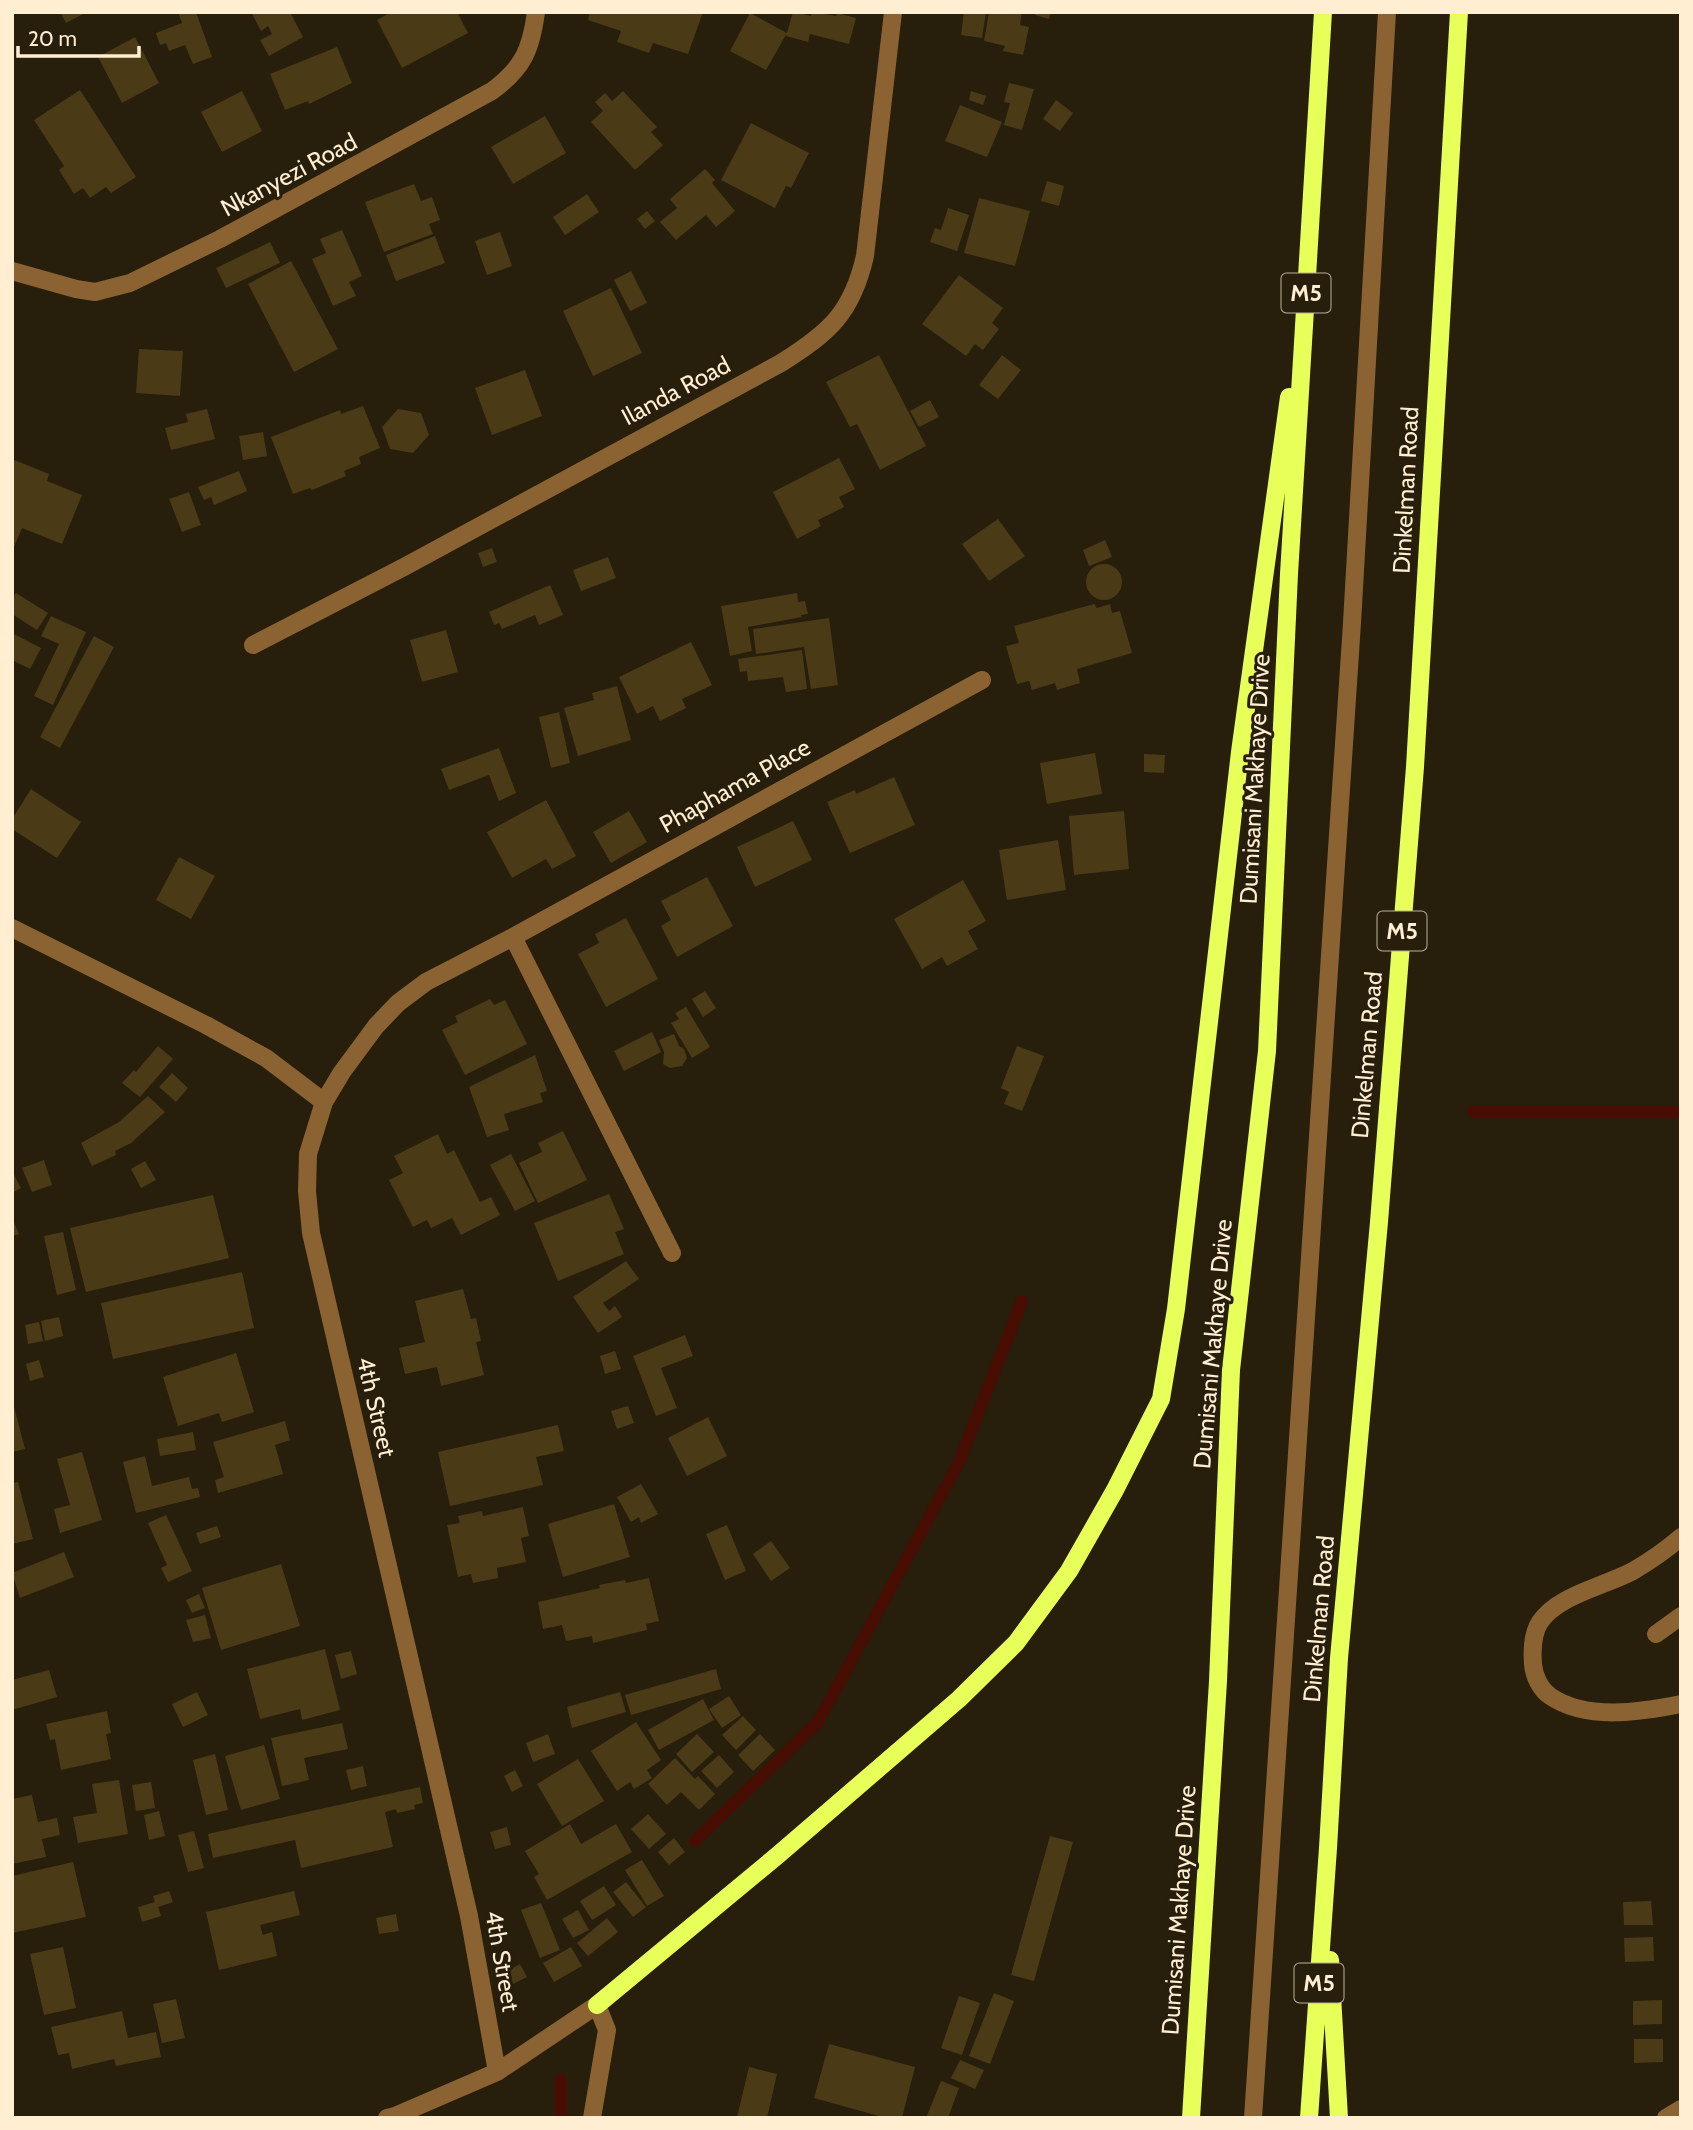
<svg xmlns="http://www.w3.org/2000/svg" width="1693" height="2130" viewBox="0 0 1693 2130" font-family="Cabin,sans-serif">
<style>
.lines{fill:none;stroke-linecap:round;stroke-linejoin:round}
.stream{stroke:#480e04;stroke-width:12}
.building{fill:#4a3b16}
.minor{stroke:#8b6332;stroke-width:18}
.major{stroke:#e8ff59;stroke-width:18}
.labels{text-anchor:middle;stroke-width:6;stroke-linejoin:round;paint-order:stroke}
.shield{fill:#271e0c;stroke:#beb097;stroke-width:2}
.shield-label{font-size:23px;font-weight:bold;fill:#ffeed2}
.street-label{font-size:24px;fill:#ffeed2;stroke:#271e0c}
</style>
<rect width="100%" height="100%" fill="#271e0c"/>
<g class="lines">
<path class="stream" d="M1473,1111H1681
M695,1841L818,1722L959,1462L1022,1301
M561,2080V2118"/>
</g>
<path class="building" d="M60,12H87L66,23Z
M178,12H196L212,57L193,64L185,45L169,51L166,43L160,45L156,33L182,23Z
M251,12H295L291,14L303,37L269,56L260,40L272,34L268,26L261,31Z
M391,12H457L468,33L402,68L377,20Z
M590,12H703L688,54L653,43L649,53L617,42L621,31L588,20Z
M793,12L811,16L812,12L836,16L837,13L856,18L849,44L810,34L808,42L786,36Z
M964,12H986L982,38L961,35Z
M989,12H1022L1020,25L1029,27L1023,55L1003,51L1005,46L984,41Z
M1036,12H1051L1049,19L1035,15Z
M750,13L787,33L766,70L730,51Z
M135,37L159,83L122,103L98,57Z
M337,47L352,83L309,104L308,101L285,110L270,74Z
M1009,83L1034,89L1022,130L1004,125L1010,103L1004,102Z
M80,90L136,177L111,193L106,187L90,198L83,188L74,194L59,170L64,166L34,120Z
M242,91L262,131L222,152L201,112Z
M623,91L657,127L651,132L663,145L635,170L591,122L603,111L595,102L605,93L612,101Z
M971,91L986,96L983,105L969,100Z
M1056,100L1073,113L1060,131L1043,119Z
M960,105L1002,122L987,157L945,141Z
M545,116L566,153L513,184L491,147Z
M751,123L809,153L791,188L786,186L775,208L721,180Z
M705,169L715,180L712,183L735,211L716,227L706,215L676,240L660,222L677,208L670,199Z
M1047,181L1064,186L1059,206L1041,201Z
M414,184L421,201L432,197L440,220L429,224L433,234L384,252L365,202Z
M587,194L599,212L565,235L553,217Z
M979,198L1030,211L1015,266L964,253Z
M948,208L969,215L957,251L930,242L935,228L941,230Z
M647,211L655,221L645,229L637,219Z
M342,230L362,276L349,282L356,296L333,306L312,259L326,253L320,239Z
M500,232L512,266L487,275L475,241Z
M435,236L445,263L396,281L386,255Z
M270,242L280,263L226,288L216,268Z
M291,261L338,349L294,372L248,284Z
M631,271L647,303L630,311L614,280Z
M959,275L1003,308L992,323L999,329L983,350L975,344L966,356L922,324Z
M611,288L642,353L593,376L563,311Z
M139,349L183,351L180,396L136,393Z
M879,355L926,446L880,470L857,424L850,427L826,382Z
M1002,355L1021,370L998,399L979,385Z
M525,370L542,416L492,435L475,388Z
M930,400L939,417L919,427L910,411Z
M363,406L380,448L359,457L361,464L344,471L346,476L312,490L310,488L293,494L271,437L340,410L341,414Z
M207,409L215,439L171,450L165,428L188,422L186,414Z
M398,409L421,413L429,435L413,453L390,449L382,427Z
M263,432L267,456L243,460L239,436Z
M839,458L855,489L839,497L844,507L818,520L821,526L797,539L773,492Z
M12,459L49,474L47,481L82,495L62,544L22,528L12,552Z
M239,471L247,491L214,505L211,497L204,500L198,487Z
M189,492L201,525L182,532L169,499Z
M998,519L1025,556L989,581L962,544Z
M1105,540L1112,557L1089,566L1083,550Z
M492,548L497,562L483,567L478,553Z
M608,557L616,578L581,591L573,570Z
M1086 582a18 18 0 1 1 36 0a18 18 0 1 1-36 0Z
M550,585L563,615L539,625L535,615L502,629L499,623L494,625L489,612Z
M16,593L48,613L37,630L12,614V598Z
M797,593L798,602L805,601L808,614L801,615L802,617L748,627L752,651L730,656L721,606Z
M1094,604L1097,608L1110,604L1112,613L1120,611L1132,653L1077,669L1080,683L1057,690L1055,683L1032,690L1029,681L1017,684L1006,646L1019,643L1014,626Z
M51,616L86,632L53,705L34,696L59,644L41,636Z
M829,618L838,685L811,689L804,647L756,654L753,629Z
M446,630L458,672L422,682L410,640Z
M12,633L41,648L30,669L12,660Z
M94,636L114,647L60,748L40,737Z
M691,642L712,685L682,699L686,708L660,721L653,706L637,714L619,677Z
M802,650L807,689L786,692L783,677L748,681L747,671L740,672L738,659Z
M617,686L631,740L578,756L564,708L594,700L592,693Z
M559,712L570,763L551,768L539,717Z
M499,748L516,793L499,801L489,775L449,790L441,769Z
M1095,753L1102,794L1047,804L1040,763Z
M1144,754L1165,755L1164,773L1144,772Z
M894,777L915,825L850,853L827,802L855,790L856,794Z
M31,789L81,822L57,858L12,829V819Z
M546,800L576,856L552,869L546,859L512,878L487,832Z
M629,811L647,842L611,863L593,832Z
M1124,811L1129,869L1074,875L1069,816Z
M793,821L812,860L755,887L737,847Z
M1058,840L1066,890L1007,900L999,850Z
M179,857L215,876L191,919L156,900Z
M707,877L733,926L677,957L661,926L671,920L661,901Z
M963,880L986,921L968,931L978,949L947,966L942,957L922,969L894,919Z
M626,918L658,979L606,1007L578,954L599,943L595,934Z
M705,991L716,1008L703,1017L692,999Z
M490,999L494,1005L505,1000L527,1044L465,1075L442,1030L458,1022L455,1016Z
M686,1007L710,1047L692,1058L671,1023L679,1019L675,1013Z
M652,1032L661,1052L624,1071L614,1051Z
M674,1034L679,1046L684,1049L687,1058L682,1066L670,1068L663,1064L664,1052L659,1040Z
M158,1046L173,1059L140,1097L122,1083L134,1070L136,1072Z
M1017,1046L1044,1056L1022,1111L1004,1104L1009,1092L1001,1088Z
M535,1055L547,1091L540,1093L543,1102L504,1114L509,1130L487,1137L469,1087Z
M172,1073L188,1088L176,1102L159,1087Z
M148,1096L165,1112L131,1143L115,1151L116,1155L92,1166L81,1143L119,1122Z
M563,1131L587,1180L538,1203L519,1163L542,1152L538,1143Z
M438,1134L447,1154L454,1150L480,1202L491,1197L500,1215L461,1235L452,1218L431,1228L427,1220L413,1227L389,1180L403,1173L394,1156Z
M511,1154L535,1201L515,1211L490,1165Z
M44,1160L52,1185L32,1192L22,1168Z
M145,1161L156,1180L141,1188L131,1169Z
M12,1171L21,1188L12,1193Z
M609,1194L624,1229L615,1232L624,1254L558,1281L534,1223Z
M213,1195L229,1258L86,1292L70,1228Z
M12,1218L19,1234L12,1236Z
M63,1232L76,1290L57,1295L44,1236Z
M626,1261L639,1279L603,1303L609,1311L615,1306L622,1317L598,1333L573,1297Z
M242,1272L254,1328L113,1359L101,1303Z
M463,1289L471,1319L476,1318L481,1341L476,1342L484,1375L441,1386L437,1367L405,1374L399,1348L425,1342L415,1301Z
M59,1317L63,1336L45,1341L41,1321Z
M39,1322L43,1341L28,1344L25,1325Z
M685,1335L693,1356L661,1368L677,1408L656,1416L633,1356Z
M615,1351L621,1369L605,1374L600,1356Z
M236,1353L254,1412L222,1422L219,1413L178,1426L163,1377Z
M39,1360L44,1377L30,1381L26,1364Z
M12,1399L25,1449L12,1452Z
M628,1406L634,1423L617,1429L611,1411Z
M708,1417L727,1456L687,1476L668,1438Z
M285,1421L290,1440L275,1445L283,1474L218,1493L215,1480L224,1477L213,1442Z
M558,1425L564,1451L536,1457L543,1485L450,1506L438,1452Z
M193,1432L196,1450L160,1456L157,1439Z
M82,1452L102,1520L60,1533L54,1509L70,1505L57,1459Z
M145,1456L152,1486L189,1477L192,1489L198,1488L200,1497L136,1513L123,1462Z
M18,1482L33,1539L12,1544V1483Z
M641,1484L658,1514L641,1523L639,1517L631,1522L617,1497Z
M614,1504L630,1557L563,1577L548,1524Z
M523,1507L529,1536L521,1538L526,1562L497,1568L498,1578L473,1583L471,1574L458,1577L447,1525L460,1523L458,1516L482,1511L483,1516Z
M166,1515L192,1571L168,1582L161,1568L167,1565L148,1523Z
M727,1525L746,1571L725,1580L706,1534Z
M217,1526L221,1537L200,1544L196,1533Z
M771,1541L790,1568L771,1581L753,1554Z
M64,1552L74,1577L20,1598L12,1573Z
M281,1564L300,1626L221,1650L202,1588Z
M649,1578L659,1621L646,1624L647,1630L593,1643L592,1636L566,1641L562,1625L543,1629L538,1602L600,1588L599,1585L625,1580L626,1583Z
M199,1594L205,1608L192,1613L186,1600Z
M205,1615L211,1638L193,1642L186,1620Z
M325,1649L340,1710L302,1720L300,1709L260,1719L247,1669Z
M351,1651L357,1674L341,1679L335,1655Z
M716,1669L721,1689L631,1715L625,1695Z
M49,1670L57,1697L12,1710V1680Z
M197,1692L208,1715L183,1727L172,1704Z
M620,1692L626,1712L572,1728L567,1707Z
M729,1696L741,1715L722,1728L709,1709Z
M703,1699L714,1720L659,1750L648,1730Z
M107,1711L111,1733L106,1734L111,1759L61,1770L55,1739L50,1740L46,1724Z
M743,1716L756,1730L736,1750L722,1735Z
M636,1722L661,1760L647,1770L652,1778L634,1789L630,1782L617,1791L591,1751Z
M342,1723L348,1749L304,1758L309,1780L282,1786L271,1738Z
M548,1734L555,1754L533,1762L526,1743Z
M697,1734L714,1752L692,1772L676,1754Z
M760,1734L775,1750L753,1771L738,1755Z
M264,1745L280,1799L241,1810L225,1756Z
M215,1754L228,1810L206,1815L193,1760Z
M719,1755L734,1772L717,1788L701,1771Z
M675,1758L695,1779L698,1776L715,1794L699,1810L681,1792L667,1805L648,1784Z
M578,1759L604,1801L562,1826L537,1784Z
M363,1766L367,1786L351,1790L346,1770Z
M515,1770L523,1786L512,1792L504,1776Z
M119,1780L128,1834L78,1843L73,1817L97,1813L92,1784Z
M151,1782L155,1808L136,1811L132,1785Z
M420,1787L423,1803L414,1805L415,1809L397,1813L396,1809L385,1812L393,1847L301,1868L295,1840L213,1858L208,1834Z
M32,1795L38,1822L57,1818L60,1835L42,1839L46,1857L12,1864V1799Z
M159,1811L165,1836L149,1840L144,1815Z
M648,1814L666,1834L649,1849L631,1829Z
M570,1824L581,1844L616,1824L632,1852L547,1900L534,1877L539,1874L525,1851Z
M507,1827L511,1845L495,1849L490,1832Z
M194,1831L204,1868L188,1872L178,1835Z
M1050,1836L1073,1842L1034,1981L1011,1975Z
M674,1838L685,1852L669,1865L658,1852Z
M642,1860L664,1896L647,1906L625,1870Z
M73,1862L86,1917L12,1933V1876Z
M626,1882L646,1907L633,1917L613,1892Z
M604,1886L616,1905L592,1920L580,1901Z
M169,1891L173,1902L158,1907L161,1916L142,1922L138,1907L155,1902L153,1896Z
M294,1891L300,1915L260,1925L263,1935L272,1932L277,1956L219,1970L206,1912Z
M1651,1901L1653,1925H1624L1623,1902Z
M541,1903L560,1950L540,1958L521,1910Z
M578,1910L589,1930L573,1938L562,1919Z
M396,1914L399,1931L379,1934L376,1918Z
M607,1918L618,1932L588,1956L577,1943Z
M1653,1937L1654,1961L1625,1962L1624,1938Z
M63,1947L76,2008L44,2015L30,1954Z
M571,1947L582,1966L554,1982L543,1963Z
M520,1964L527,1977L513,1984L507,1971Z
M994,1993L1014,2001L990,2064L969,2056Z
M959,1996L980,2003L962,2055L941,2048Z
M176,1999L185,2038L162,2043L153,2004Z
M1662,2000V2024L1633,2025V2001Z
M122,2011L128,2038L156,2032L161,2057L116,2066L114,2059L72,2069L69,2053L58,2055L51,2027Z
M1634,2039H1663V2062L1634,2063Z
M829,2044L915,2067L902,2118H886L814,2098Z
M960,2060L984,2070L975,2089L951,2078Z
M749,2067L777,2074L767,2118L737,2117Z
M941,2081L959,2088L948,2118H926Z"/>
<g class="lines">
<path class="minor" d="M12,271L76,289L95,292L130,283L220,239L492,91C523,68 531,50 536,12
M253,645L404,567L781,363C829,333 852,313 865,256L893,12
M12,928L206,1025L266,1058L324,1102L308,1154L307,1191L311,1233L469,1916L497,2072
M513,937L672,1253
M324,1102L342,1072L376,1026L398,1003L426,982L513,937L982,680
M1681,1537C1666,1550 1650,1561 1633,1571C1605,1586 1558,1595 1540,1622C1532,1634 1532,1650 1533,1664C1534,1676 1540,1689 1550,1696C1586,1721 1641,1712 1681,1704
M1656,1634L1681,1616
M387,2118L395,2116L497,2072L597,2005L607,2030L592,2118
M1253,2118L1352,623L1387,12
M1666,2118L1681,2109"/>
<path class="major" d="M1330,1960L1339,2118
M597,2005L778,1855L959,1699L1016,1643L1069,1571L1115,1490L1161,1399L1176,1309L1240,752L1289,397
M1191,2118L1218,1681L1231,1370L1267,1051L1289,574L1323,12
M1309,2118L1328,1848L1339,1658L1379,1222L1415,767L1459,12"/>
</g>
<g class="labels">
<g class="shield">
<rect x="1281.5" y="273.5" width="49" height="39" rx="5"/>
<rect x="1377.5" y="911.5" width="49" height="39" rx="5"/>
<rect x="1294.5" y="1963.5" width="49" height="39" rx="5"/>
</g>
<g class="shield-label">
<text x="1306" y="301">M5</text>
<text x="1402" y="939">M5</text>
<text x="1319" y="1991">M5</text>
</g>
<g class="street-label">
<text transform="translate(289 175) rotate(-28)" y="8">Nkanyezi Road</text>
<text transform="translate(676 391) rotate(-28)" y="8">Ilanda Road</text>
<text transform="translate(1406 490) rotate(-87)" y="8">Dinkelman Road</text>
<text transform="translate(1255 779) rotate(-87)" y="8">Dumisani Makhaye Drive</text>
<text transform="translate(735 786) rotate(-29)" y="8">Phaphama Place</text>
<text transform="translate(1367 1055) rotate(-85)" y="8">Dinkelman Road</text>
<text transform="translate(1213 1344) rotate(-85)" y="8">Dumisani Makhaye Drive</text>
<text transform="translate(376 1407) rotate(77)" y="8">4th Street</text>
<text transform="translate(1319 1619) rotate(-85)" y="8">Dinkelman Road</text>
<text transform="translate(1179 1910) rotate(-86)" y="8">Dumisani Makhaye Drive</text>
<text transform="translate(502 1961) rotate(80)" y="8">4th Street</text>
</g>
</g>
<rect width="1693" height="2130" fill="none" stroke="#ffeed2" stroke-width="28"/>
<path d="M18 46v10h121v-10" fill="none" stroke="#ffeed2" stroke-width="3.5"/>
<text x="28" y="46" font-size="21" fill="#ffeed2" stroke="#271e0c" stroke-width="5" paint-order="stroke">20 m</text>
</svg>
